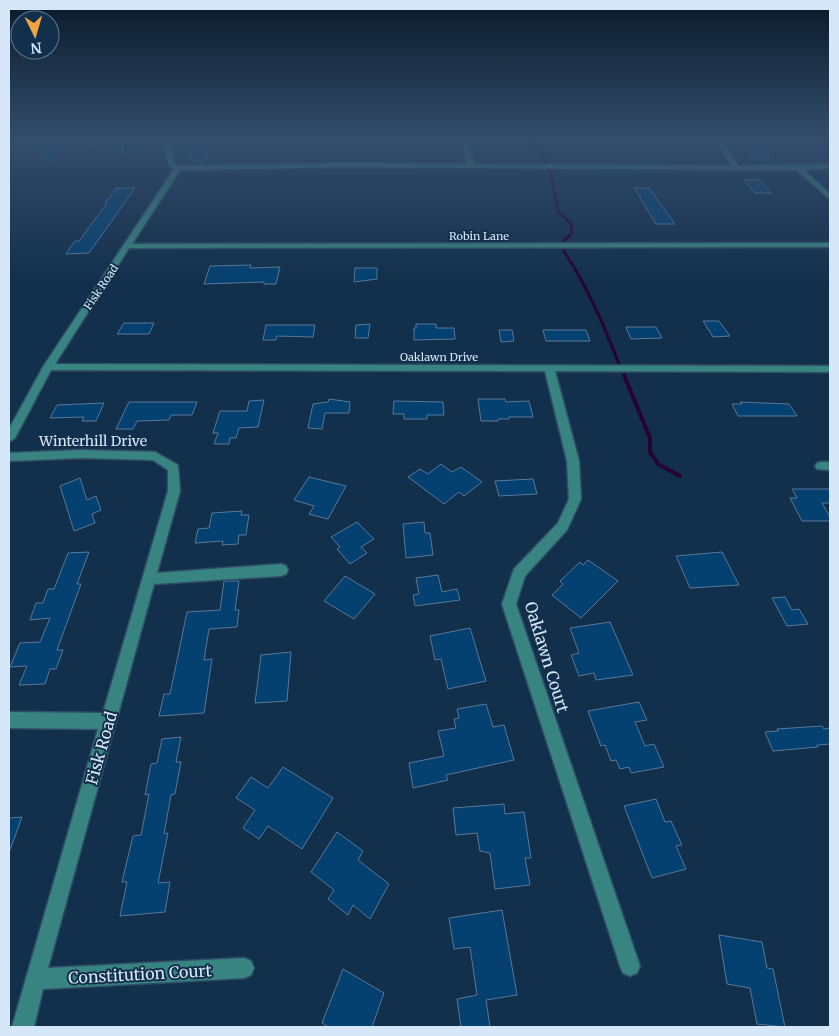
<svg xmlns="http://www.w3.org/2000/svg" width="839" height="1036" viewBox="0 0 839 1036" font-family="Merriweather,serif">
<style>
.green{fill:#314e03}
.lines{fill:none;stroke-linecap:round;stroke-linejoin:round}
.stream-far2{stroke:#260239;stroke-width:2.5}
.stream-far1{stroke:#260239;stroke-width:3}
.stream{stroke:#260239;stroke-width:4}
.building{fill:#044070;stroke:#597899}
.minor-casing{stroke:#314c67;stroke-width:3}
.minor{fill:#388480;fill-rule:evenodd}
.labels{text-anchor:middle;stroke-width:4;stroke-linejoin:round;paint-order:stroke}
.far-street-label{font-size:11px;fill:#d6e7fa;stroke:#122f4b}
.street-label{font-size:14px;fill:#d6e7fa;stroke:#122f4b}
.near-street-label{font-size:16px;fill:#d6e7fa;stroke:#122f4b}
</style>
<rect width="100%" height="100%" fill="#122f4b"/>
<path class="green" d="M773,138H830V144L776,141Z"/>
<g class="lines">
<path class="stream-far2" d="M529,138L548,165
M549,167L558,211L571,224L572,233L568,236"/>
<path class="stream-far1" d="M564,244V240L570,235
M563,250C587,285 604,325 619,364"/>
<path class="stream" d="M624,375L650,438V452L658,464L680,476"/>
</g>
<path class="building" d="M123,138H139V147L121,156Z
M186,138H197L199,145L204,144L209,159L200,162L189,159Z
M745,138H760L770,150L768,158L765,160L749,157L752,148Z
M70,142L55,162L38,155L48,143Z
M744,180H760L771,193H755Z
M116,188H135L89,253L66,254L75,241H79L107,203H105Z
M634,188H649L675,224H656Z
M251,265L250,268L280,267L276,284H264V282L204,284L210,266Z
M355,268H377V279L354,282Z
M703,321H719L730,336L713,337Z
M124,323H154L149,334H117Z
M370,324L368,338H355L356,325Z
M416,324H436V328H454L455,339L414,340V328H416Z
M266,325H315L313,337L277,336L276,340H263Z
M626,327H656L662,338L631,339Z
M499,330H512L514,341L501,342Z
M543,330H586L590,341H546Z
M329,399L350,402L349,413H325L322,429L308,428L313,404L328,402Z
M478,399H505L506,402L529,401L533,417H509V419H498V421H481Z
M264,400L258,427L239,428L236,438H230L229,444H214L218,433H213L220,411H247L249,401Z
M394,401L443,402L444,415H427V419H404V414H393Z
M129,402H197L192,415H171L169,420L137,421L133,429H116Z
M740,402L789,404L797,416H738L732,404H742Z
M104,403L96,421H82L84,417L50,418L57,405Z
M441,464L452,472L461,467L482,482L464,496L459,492L444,504L408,477L420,469L428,474Z
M309,477L346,486L328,519L309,514L314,506L294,500Z
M80,478L87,500L96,496L101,510L92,514L95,523L74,531L60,486Z
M533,479L537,494L499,496L495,481Z
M792,489H830V503H822L830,517V521H802L790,498H797Z
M242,511L241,515H249L246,535H239L238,544L222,545L223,541L195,543L198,529L209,528L212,513Z
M357,522L374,539L361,547L367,553L350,564L337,549L340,547L331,537Z
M424,522L425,533H430L433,555L406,558L403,524Z
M89,552L77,584H81L57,650H63L56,669H50L45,684L19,685L27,666L10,667L20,643L40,642L50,618L30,620L36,603H43L48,589H54L68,553Z
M722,552L739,585L690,588L676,556Z
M588,560L618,581L581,618L552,595L563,584L560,581L580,562L583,565Z
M438,575L442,592L457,589L460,600L415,606L413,595L419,594L416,578Z
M345,576L375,594L354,619L324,601Z
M224,581H239L235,610H239L237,627L209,629L204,660L212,659L204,713L159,716L164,694H170L187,612L220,610Z
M785,597L792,610L799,609L808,624L787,626L772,598Z
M610,622L633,675L596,680L594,673L579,676L571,655L579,653L570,628Z
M470,628L486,681L448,689L441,659L435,660L430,636Z
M291,652L287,701L255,703L261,655Z
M639,702L647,720L635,722L645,746L654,744L664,767L631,773L629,767L620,769L616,760L611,761L605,745L601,746L588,711Z
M486,704L493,727L504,725L514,760L446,775L448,780L413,788L409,763L444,756L438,731L456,728L454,719L459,718L457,709Z
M822,726L824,729L830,728V744L817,745L818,747L773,751L765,732L778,731L777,729Z
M181,737L176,762H181L175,794L171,795L164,834L168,833L158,883L170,882L165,912L120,916L127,882H122L133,836L141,835L149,794L145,795L151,764L157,763L162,739Z
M283,767L333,798L302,849L268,826L259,839L243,828L255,810L236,798L251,777L268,788Z
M656,799L665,822L671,821L682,845L676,846L686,869L652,878L624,806Z
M504,804L505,814L524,812L531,858H525L530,885L495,889L490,853L480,851L477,833L456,835L453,808Z
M22,817L10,850L9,849V818Z
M337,832L363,851L358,860L389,884L370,919L353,905L348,915L328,899L334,890L311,872Z
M502,910L517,995L486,1000L490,1027H461L457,999L477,995L470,947L454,949L449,918Z
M719,935L762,942L767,968L773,969L785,1027L757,1024L750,988L727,984Z
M343,969L384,993L372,1027H329L322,1023Z"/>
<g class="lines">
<defs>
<path id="minor" d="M97,138H103L94,146H90V144Z
M162,138H168L175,164L179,166L343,163L467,164L461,138H467L474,164L732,166L715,138H721L738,166L830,164V168L804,170L830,194V199L797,170L343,167L180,170L132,244L830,243V247L129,248L55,364L830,366V372L555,371L579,461L581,499L567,530L525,576L516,604L640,966L637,973L630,976L623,973L620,966L502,604L514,569L558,523L569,499L567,461L545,371L51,370L15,438L9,442V429L43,367L174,169L169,165Z
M82,450L155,452L178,465L180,491L157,573L281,564L286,566L288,570L286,574L281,576L154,584L48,968L244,958L251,961L254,968L251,975L244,978L43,989L34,1027H12L98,729L9,728V712L103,713L168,491V470L153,460L82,458L9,461V453Z
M821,462H830V470L817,469L815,466L817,463Z"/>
</defs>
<use href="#minor" class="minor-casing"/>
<use href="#minor" class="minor"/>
</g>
<linearGradient id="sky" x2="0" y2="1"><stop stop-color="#0a1a29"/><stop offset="0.49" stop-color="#334d6c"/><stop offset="1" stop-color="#334d6c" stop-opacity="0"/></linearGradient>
<rect width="839" height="283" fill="url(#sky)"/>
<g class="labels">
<g class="far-street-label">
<text x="479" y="240">Robin Lane</text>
<text transform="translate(101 287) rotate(-56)" y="4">Fisk Road</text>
<text x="439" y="361">Oaklawn Drive</text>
</g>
<g class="street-label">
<text x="93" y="446">Winterhill Drive</text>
</g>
<g class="near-street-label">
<text transform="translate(547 657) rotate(73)" y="6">Oaklawn Court</text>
<text transform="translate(101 748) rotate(-74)" y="6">Fisk Road</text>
<text transform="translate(140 974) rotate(-3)" y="6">Constitution Court</text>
</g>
</g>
<rect width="839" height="1036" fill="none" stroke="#d6e7fa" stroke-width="20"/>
<g transform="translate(35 35) rotate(175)"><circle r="24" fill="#122f4b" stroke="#607991"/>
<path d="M0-4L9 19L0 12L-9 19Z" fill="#f1a540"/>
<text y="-8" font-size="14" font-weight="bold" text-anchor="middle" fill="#d6e7fa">N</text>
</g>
</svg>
